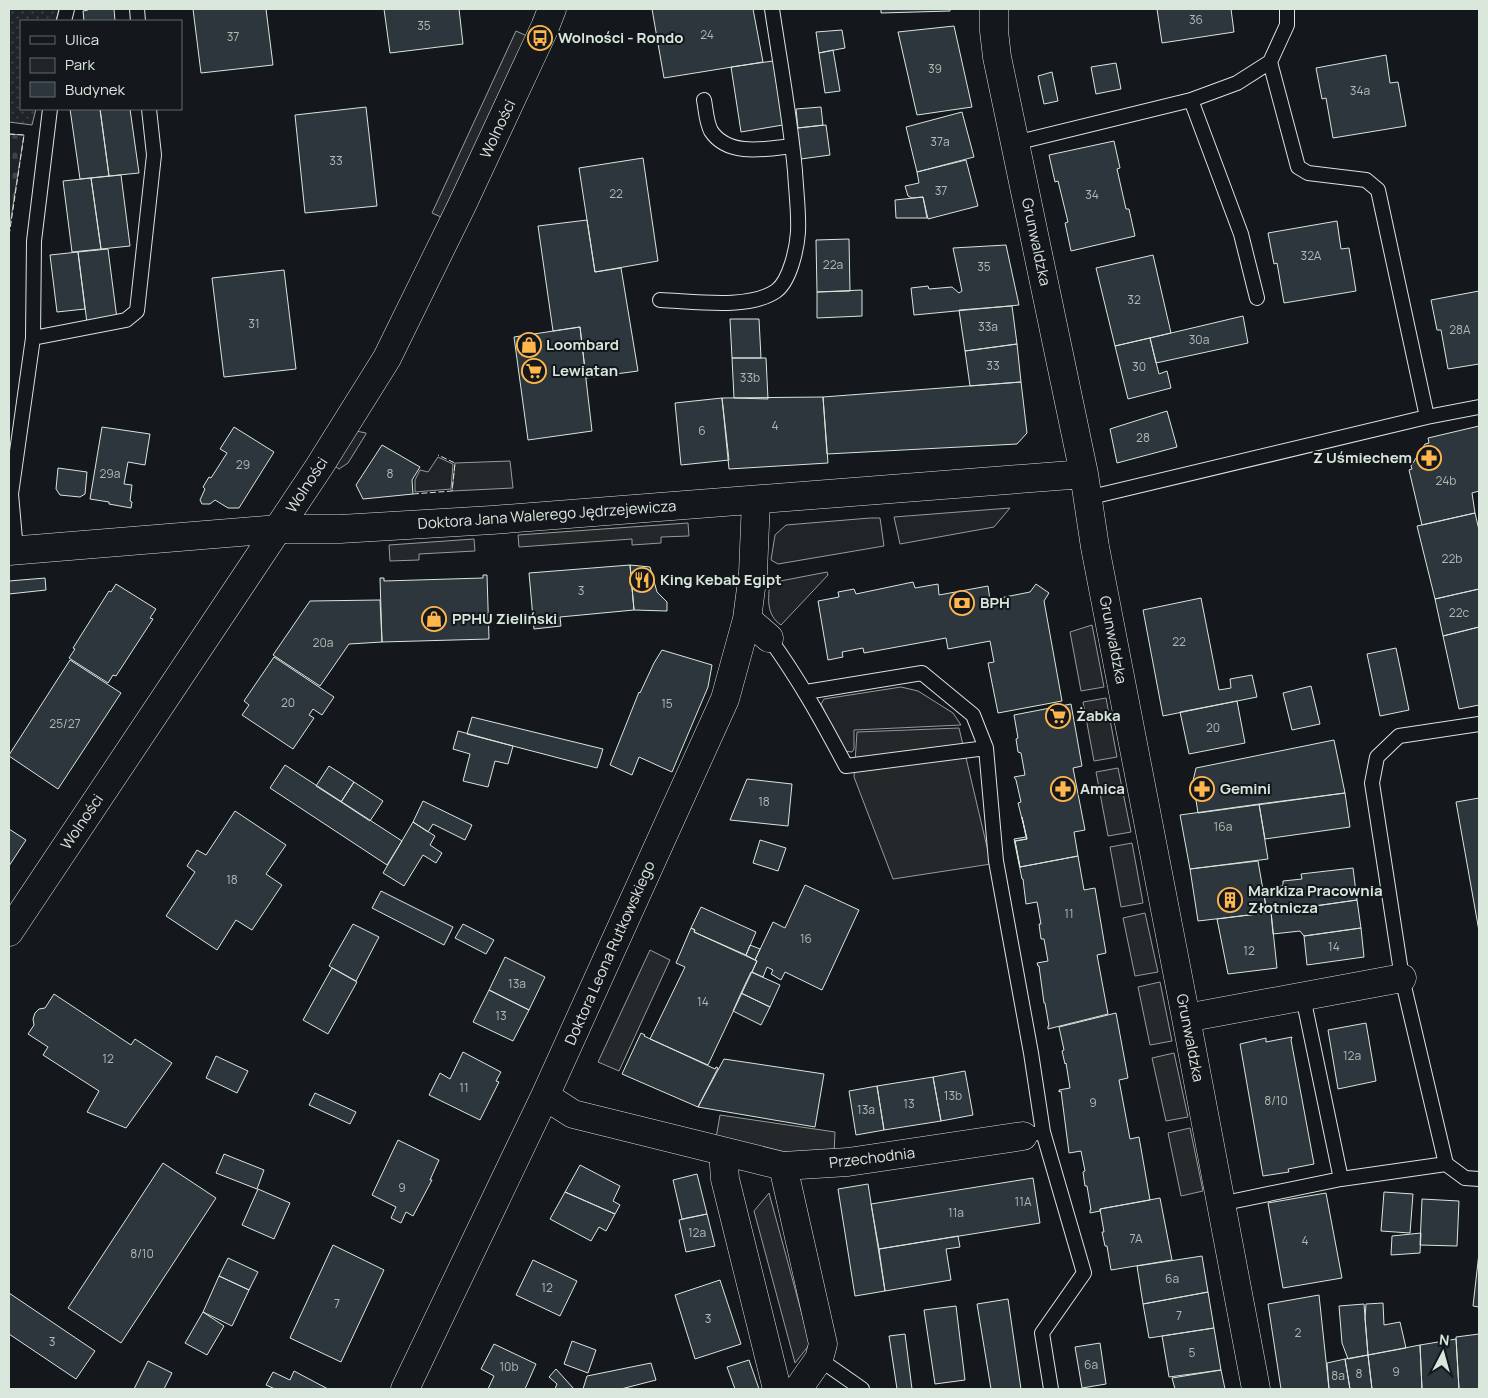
<svg xmlns="http://www.w3.org/2000/svg" width="1488" height="1398" viewBox="0 0 1488 1398" font-family="Manrope,sans-serif">
<style>
.green{fill:#202428;stroke:#939e99}
.cemetery{fill:url(#cemetery-stones);stroke:#939e99}
.park{fill:url(#park-dots);stroke:#939e99}
.parking{fill:#24282b;stroke:#939e99}
.building{fill:#2c363c;stroke:#d8e6dc}
.lines{fill:none;stroke-linecap:round;stroke-linejoin:round}
.service-casing{stroke:#d8e6dc;stroke-width:16}
.minor-casing{stroke:#d8e6dc;stroke-width:29}
.tertiary-casing{stroke:#d8e6dc;stroke-width:29}
.service{stroke:#14181c;stroke-width:14}
.minor{stroke:#14181c;stroke-width:28}
.tertiary{stroke:#14181c;stroke-width:28}
.fence{stroke:#d8e6dc;stroke-width:1;stroke-dasharray:6 2.5;stroke-linecap:butt}
.labels{text-anchor:middle;stroke-width:4;stroke-linejoin:round;paint-order:stroke}
.number-label{font-size:12px;fill:#adbab4}
.poi-label{font-size:15px;font-weight:bold;fill:#d8e6dc;stroke:#14181c;text-anchor:start}
.street-label{font-size:15px;fill:#d8e6dc;stroke:#14181c}
</style>
<defs>
<pattern id="cemetery-stones" width="16" height="16" patternUnits="userSpaceOnUse" patternTransform="scale(1.25)"><rect width="16" height="16" fill="#202428"/><path d="M2 7V4a2 2 0 0 1 4 0v3zM10 15v-3a2 2 0 0 1 4 0v3z" fill="#404447"/></pattern>
<pattern id="park-dots" width="8" height="8" patternUnits="userSpaceOnUse" patternTransform="scale(1.25)"><rect width="8" height="8" fill="#202428"/><path d="M2 2h.1M6 6h.1" fill="none" stroke="#404447" stroke-width="1.8" stroke-linecap="round"/></pattern>
</defs>
<rect width="100%" height="100%" fill="#14181c"/>
<path class="green" d="M356,431L366,433V434L348,463L339,469L332,464Z
M438,457L453,464L451,489L415,492V480L420,470L428,472Z
M1010,508L994,527L900,544L894,517Z
M870,518H880L884,546L778,564L771,560L775,535L786,525Z
M827,572L828,575L781,625C766,615 768,598 770,583Z
M901,687L918,691L953,713L961,725L854,730V749L852,752L844,751L821,704L824,699Z"/>
<path class="cemetery" d="M9,134L24,135L9,231Z"/>
<path class="park" d="M9,9H59L56,21H21V109H36L32,125L9,122Z"/>
<path class="parking" d="M516,31L527,36L441,217L432,213Z
M510,461L513,488L452,491L455,463Z
M688,523L689,536L661,537V543L632,545V539L519,547L518,535Z
M474,539L475,551L419,554V560L390,561L389,545Z
M1092,625L1104,687L1081,691L1070,632Z
M1106,698L1117,757L1094,761L1083,702Z
M959,728L991,864L893,879L854,777L857,732Z
M1118,768L1131,832L1108,836L1096,772Z
M1132,843L1143,903L1121,907L1110,847Z
M1145,913L1158,972L1135,976L1123,918Z
M650,950L670,960L619,1071L598,1062Z
M1160,982L1172,1041L1150,1045L1138,987Z
M1174,1053L1188,1117L1166,1121L1152,1058Z
M720,1115L835,1132L834,1155L785,1152L716,1138Z
M1190,1128L1203,1191L1181,1196L1168,1133Z
M769,1193L810,1344L795,1363L754,1211Z"/>
<path class="building" d="M88,9H114L115,21H84L83,11L88,10Z
M193,9H266L273,65L201,73Z
M384,9H459L463,44L390,53Z
M652,9H753L763,62L664,78Z
M881,9H950V11L881,13Z
M1157,9H1231L1234,32L1162,43Z
M954,26L972,107L917,115L898,32Z
M842,30L845,48L819,53L816,32Z
M833,50L840,91L825,93L819,53Z
M1386,55L1390,83L1398,82L1406,126L1333,138L1326,98L1322,99L1316,68Z
M773,61L783,125L741,132L731,67Z
M1116,63L1121,89L1096,94L1091,67Z
M1052,72L1058,101L1044,104L1038,76Z
M366,107L377,206L305,213L295,115Z
M821,107L823,125L798,128L796,109Z
M70,109H100L109,176L80,179Z
M100,109H130L139,173L109,176Z
M962,112L974,157L917,172L906,127Z
M826,125L830,155L801,159L797,128Z
M1114,141L1120,168L1117,169L1126,209H1129L1135,236L1071,251L1065,223L1068,222L1058,181L1055,182L1049,155Z
M643,158L658,261L595,272L579,168Z
M966,160L978,206L928,219L923,197L912,198L908,196L905,186L919,183L917,172Z
M121,175L130,246L101,249L91,178Z
M91,178L101,249L72,252L63,181Z
M923,197L927,218H896L895,200Z
M587,220L595,272L621,268L638,371L586,378L580,327L553,331L538,226Z
M1337,221L1341,249L1349,248L1356,291L1284,303L1277,263L1274,264L1268,233Z
M849,239L850,291L817,292L816,240Z
M1006,245L1019,305L914,315L911,288L928,286L929,289L952,287L959,293L962,291L953,248Z
M108,249L117,319L87,323L78,252Z
M78,252L85,309L57,312L50,255Z
M1153,255L1171,333L1115,346L1096,268Z
M284,270L296,369L224,377L212,278Z
M862,290V316L817,318V292Z
M1479,291V364L1448,369L1441,330H1437L1431,300Z
M1012,306L1017,344L965,351L959,310Z
M1243,316L1248,343L1156,363L1150,338Z
M730,319H759L761,358H732Z
M580,327L592,431L528,440L514,337Z
M1150,338L1159,374L1167,371L1171,388L1128,399L1115,346Z
M1017,344L1021,382L970,386L965,351Z
M732,358H766L768,399L734,398Z
M1021,382L1027,433L1017,444L827,454L823,397Z
M823,397L828,463L729,469L722,398Z
M722,398L729,460L681,465L675,403Z
M1167,411L1177,447L1117,463L1110,429Z
M1479,426V491L1472,493L1475,513L1422,525L1409,470L1412,469L1411,466L1425,444L1429,443L1428,438Z
M102,427L150,434L145,465L128,462L124,484L132,485L130,501L132,502L131,508L109,504V502L90,499Z
M234,427L274,452L239,508H228L215,500L210,504H202L200,500L205,489L203,487L209,477L211,478L227,453L220,449Z
M382,445L420,467L412,480L413,494L363,499L356,485Z
M58,468L87,472L85,494L80,497L60,495L56,489Z
M1475,513L1479,530V589L1435,599L1417,526Z
M630,565L634,610L560,617L561,626L534,629L529,573Z
M630,565L650,567L657,592L667,602V611L634,610Z
M483,575H487L489,639L382,642L380,578H384V581L483,578Z
M45,578L46,590L9,594V581Z
M913,582L915,588L938,584L939,595L988,586L990,600L1030,592L1036,584L1049,593L1044,601L1062,701L998,713L988,663L994,662L990,641L948,649L946,638L864,653L863,648L842,652L843,657L828,660L818,601L839,597L838,592L854,589L856,594Z
M116,584L156,609L150,618L153,619L116,676L113,675L108,683L69,658L75,649L73,648L109,591L111,592Z
M1479,589V627L1443,636L1435,599Z
M1201,598L1219,690L1231,688L1230,679L1252,675L1257,697L1163,716L1143,610Z
M380,600L382,642L349,644L320,686L273,655L310,601Z
M1479,627V705L1459,709L1443,636Z
M1396,648L1409,710L1380,716L1367,654Z
M662,650L712,665L708,687L672,772L639,757L632,775L610,765L639,692L640,693L654,663Z
M274,657L334,697L322,715L313,709L309,715L314,718L293,749L242,715L249,705L244,701Z
M70,660L121,693L58,789L9,756V755Z
M1311,686L1320,724L1292,730L1283,693Z
M1237,701L1245,743L1189,754L1180,712Z
M1071,704L1082,766L1073,768L1085,830L1074,832L1078,856L1020,867L1015,841L1027,839L1018,803L1021,802L1016,780L1014,777L1025,775L1021,753L1018,752L1016,739L1018,738L1014,715Z
M472,717L603,749L597,768L467,734Z
M458,731L513,746L508,764L495,761L488,787L463,781L470,754L453,749Z
M1334,740L1345,793L1198,813L1193,781L1196,768Z
M285,765L402,841L387,865L270,788Z
M329,766L354,782L341,802L316,786Z
M747,779L792,784L788,826L730,820Z
M354,782L383,801L370,821L341,802Z
M1345,793L1350,827L1265,839L1259,804Z
M1479,798V931L1456,802Z
M423,801L472,825L465,840L433,824L428,832L413,822Z
M1259,804L1268,859L1190,869L1180,815Z
M235,811L286,845L266,874L282,885L252,930L236,920L217,950L166,916L195,872L187,866L197,850L206,855Z
M1022,817L1027,839L1015,841L1020,867L1078,856L1084,890L1095,888L1106,953L1097,955L1108,1014L1048,1029V1026H1049L1045,1003H1044L1039,966H1038L1037,963L1048,961L1044,939H1041L1039,924H1041L1037,902L1026,904L1023,879H1022L1014,839L1026,837Z
M413,822L435,836L430,845L442,853L436,863L423,855L404,886L383,873Z
M9,829L26,840L9,866Z
M760,840L786,848L778,871L753,863Z
M1258,861L1267,913L1198,921L1190,869Z
M1353,868L1357,900L1267,913L1263,888L1283,886V881L1302,879L1301,874Z
M805,885L859,910L822,990L785,972L781,980L771,974L773,970L767,967L763,977L752,972L757,961L755,960L773,922L785,928Z
M381,891L453,927L444,945L372,908Z
M1357,900L1361,928L1304,936L1300,931L1273,934L1271,912Z
M701,907L756,932L746,955L694,932L695,930L691,928Z
M1271,912L1277,968L1228,974L1217,919Z
M353,924L379,937L356,981L329,966Z
M463,924L494,940L486,954L455,938Z
M691,928L695,930L694,932L757,961L708,1065L650,1039L685,967L676,963Z
M1361,928L1364,957L1307,965L1304,936Z
M750,945L760,949L755,960L746,955Z
M505,957L545,977L529,1010L489,990Z
M332,968L357,982L328,1034L303,1020Z
M751,972L780,985L770,1007L741,993Z
M489,990L529,1010L513,1041L473,1022Z
M741,993L770,1007L761,1025L733,1011Z
M54,994L131,1045L135,1039L172,1063L126,1128L87,1112L99,1091L43,1055L48,1047L28,1034L34,1025L33,1019L35,1013L39,1009L45,1008Z
M1116,1013L1128,1078L1119,1080L1130,1139L1139,1137L1150,1200L1100,1209V1211L1090,1213V1210H1091L1087,1186H1085L1083,1172L1085,1171L1081,1151L1069,1153L1061,1091L1059,1092V1090L1070,1088L1066,1063L1065,1064L1062,1051L1064,1050L1059,1027Z
M1366,1023L1376,1081L1338,1089L1328,1030Z
M641,1033L645,1035L644,1036L715,1069L716,1067L718,1068L698,1107L622,1074Z
M1292,1037L1291,1040L1314,1164L1288,1169L1289,1172L1263,1176L1240,1044L1266,1038V1042Z
M463,1052L501,1072L496,1081L499,1082L480,1120L429,1095L440,1073L450,1079Z
M216,1056L248,1071L237,1093L206,1078Z
M724,1059L824,1074L815,1127L698,1107Z
M965,1071L973,1115L941,1121L933,1077Z
M933,1077L941,1121L884,1130L877,1086Z
M877,1086L884,1130L856,1135L849,1091Z
M315,1093L356,1112L350,1124L309,1105Z
M398,1140L439,1160L430,1180H432L413,1216L406,1212L401,1223L391,1218L396,1207L372,1195Z
M224,1154L264,1170L257,1189L216,1173Z
M163,1163L216,1198L121,1343L68,1308Z
M580,1165L620,1186L613,1201L620,1205L615,1214L565,1192Z
M697,1174L707,1214L682,1219L673,1180Z
M1033,1178L1040,1223L879,1249L871,1204Z
M868,1184L885,1291L855,1296L838,1189Z
M258,1189L290,1203L274,1239L242,1225Z
M565,1192L615,1214L606,1231L599,1227L591,1241L550,1219Z
M1384,1192L1413,1194L1410,1233L1381,1231Z
M1326,1193L1342,1278L1283,1288L1268,1203Z
M1160,1198L1172,1260L1111,1270L1107,1246H1105L1102,1232H1104L1100,1209Z
M1422,1199L1459,1201L1457,1246L1420,1245Z
M707,1214L715,1246L686,1252L679,1220Z
M1421,1233L1420,1253L1391,1255L1392,1236Z
M958,1236L960,1247L946,1249L951,1280L885,1291L879,1249Z
M333,1245L384,1270L341,1362L290,1338Z
M1479,1253V1307L1473,1306Z
M1202,1256L1208,1292L1143,1304L1137,1266Z
M228,1258L258,1272L249,1290L219,1276Z
M533,1260L577,1281L560,1316L516,1295Z
M219,1276L249,1290L232,1326L203,1312Z
M720,1280L741,1344L695,1359L675,1295Z
M1208,1292L1214,1328L1149,1338L1143,1304Z
M9,1293L95,1351L76,1379L9,1334Z
M1319,1295L1329,1389H1281L1268,1304Z
M1008,1299L1021,1389H991L977,1304Z
M1383,1303L1384,1325L1400,1322L1406,1348L1368,1355L1365,1319L1366,1304Z
M1364,1304L1368,1355L1348,1359L1342,1343L1339,1306Z
M956,1306L965,1380L935,1384L924,1310Z
M203,1312L224,1326L207,1355L185,1343Z
M1214,1328L1221,1370L1169,1377L1162,1336Z
M905,1334L912,1389H897L889,1336Z
M1479,1334V1389H1459L1456,1337Z
M1456,1339L1459,1389H1422L1420,1345Z
M572,1341L596,1350L588,1373L564,1364Z
M1100,1343L1106,1384L1082,1388L1075,1347Z
M494,1344L536,1364L525,1389H488L494,1376L481,1369Z
M1420,1345L1422,1389H1372L1368,1355Z
M1368,1355L1372,1389H1350L1345,1359Z
M1345,1359L1350,1389H1329L1327,1363Z
M749,1360L759,1389H735L727,1367Z
M148,1361L172,1373L164,1389H134Z
M651,1363L656,1380L621,1389H583L587,1376Z
M556,1369L574,1389H555L557,1384L549,1377Z
M1221,1370L1225,1389H1175L1172,1378Z
M294,1371L328,1389H275L266,1385L273,1372L290,1380Z"/>
<g class="lines">
<defs>
<path id="service" d="M137,9L138,21
M64,21L67,9
M1270,62L1298,167L1308,173L1366,180L1378,190L1427,417
M704,100C706,110 706,121 711,131C728,157 766,149 792,146
M1191,100L1241,234L1257,298
M1015,143L1191,100L1237,83L1270,62L1287,25V9
M660,300C692,301 749,310 776,291C790,281 797,248 798,232C799,212 796,191 795,171C790,116 780,63 772,9
M33,338L126,320L137,311L154,155L149,109
M1087,498L1427,417L1479,407
M16,550L11,494L33,338L34,241L50,109
M769,638C799,679 822,721 846,766L986,748L996,861L1031,1053L1043,1132L1023,1136
M806,692L922,673L973,715L986,748
M1479,724L1399,736L1377,757L1372,783L1402,978L1446,1164L1465,1178L1479,1179
M1303,997L1341,1179
M1043,1132L1084,1273L1042,1333L1051,1389
M1220,1204L1341,1179L1446,1164
M819,1359L862,1389"/>
<path id="minor" d="M994,9V31L997,57L1084,474L1095,547L1186,1018L1256,1389
M9,551L278,529H340L492,520L1084,474
M747,619L769,638
M1186,1018L1402,978
M545,1096L573,1114L783,1166L848,1162L1023,1136
M723,1152L725,1179L777,1389
M783,1166L823,1344L819,1359L798,1389
M405,1389L545,1096L725,699L747,619L753,573L756,500"/>
<path id="tertiary" d="M9,932L319,467L387,358L463,203L545,27L552,9"/>
</defs>
<use href="#service" class="service-casing"/>
<use href="#minor" class="minor-casing"/>
<use href="#tertiary" class="tertiary-casing"/>
<use href="#service" class="service"/>
<use href="#minor" class="minor"/>
<use href="#tertiary" class="tertiary"/>
<path class="fence" d="M9,134L24,135L9,236
M413,494L452,491L455,463L438,455"/>
</g>
<defs>
<symbol id="bus-ring" viewBox="-11 -11 22 22"><circle r="9.5" fill="#14181c" stroke="#ffb74d" stroke-width="1.5"/><path d="M-5-6H5V4H4V6H2V4H-2V6H-4V4H-5ZM-3.5-4V0h7V-4ZM-3.5 1.2v1.5H-2V1.2ZM2 1.2v1.5H3.5V1.2Z" fill="#ffb74d"/></symbol>
<symbol id="shop-ring" viewBox="-11 -11 22 22"><circle r="9.5" fill="#14181c" stroke="#ffb74d" stroke-width="1.5"/><path d="M-5-2.5h2.3a2.7 3.5 0 0 1 5.4 0H5L5.5 6h-11ZM-1.5-2.5h3a1.5 2.3 0 0 0-3 0Z" fill="#ffb74d"/></symbol>
<symbol id="supermarket-ring" viewBox="-11 -11 22 22"><circle r="9.5" fill="#14181c" stroke="#ffb74d" stroke-width="1.5"/><path d="M-6-5.5h2.5l.6 2H6L4.5 2H-2.5L-4.4-4H-6ZM-1.5 3.2a1.3 1.3 0 1 0 .1 0ZM3 3.2a1.3 1.3 0 1 0 .1 0Z" fill="#ffb74d"/></symbol>
<symbol id="pharmacy-ring" viewBox="-11 -11 22 22"><circle r="9.5" fill="#14181c" stroke="#ffb74d" stroke-width="1.5"/><path d="M-2-6h4v4h4v4h-4v4h-4v-4h-4v-4h4Z" fill="#ffb74d"/></symbol>
<symbol id="restaurant-ring" viewBox="-11 -11 22 22"><circle r="9.5" fill="#14181c" stroke="#ffb74d" stroke-width="1.5"/><path d="M-5-6h1v4h1v-4h1v4h1v-4h1v5L-1.5 .5V6h-2V.5L-5-1ZM5-6V6H3V1.5H1.5Q1.5-4 5-6Z" fill="#ffb74d"/></symbol>
<symbol id="bank-ring" viewBox="-11 -11 22 22"><circle r="9.5" fill="#14181c" stroke="#ffb74d" stroke-width="1.5"/><path d="M-6-4H6V4H-6ZM0-2.3a2.3 2.3 0 1 0 0 4.6a2.3 2.3 0 1 0 0-4.6Z" fill="#ffb74d"/></symbol>
<symbol id="building-ring" viewBox="-11 -11 22 22"><circle r="9.5" fill="#14181c" stroke="#ffb74d" stroke-width="1.5"/><path d="M-4-6H4V6H1V3H-1V6H-4ZM-2.5-4.3h1.7v1.8h-1.7ZM.8-4.3h1.7v1.8H.8ZM-2.5-1h1.7V.8h-1.7ZM.8-1h1.7V.8H.8Z" fill="#ffb74d"/></symbol>
</defs>
<g fill-rule="evenodd">
<use href="#bus-ring" x="526" y="24" width="28" height="28"/>
<use href="#shop-ring" x="515" y="331" width="28" height="28"/>
<use href="#supermarket-ring" x="520" y="357" width="28" height="28"/>
<use href="#pharmacy-ring" x="1415" y="444" width="28" height="28"/>
<use href="#restaurant-ring" x="628" y="566" width="28" height="28"/>
<use href="#bank-ring" x="948" y="589" width="28" height="28"/>
<use href="#shop-ring" x="420" y="605" width="28" height="28"/>
<use href="#supermarket-ring" x="1044" y="702" width="28" height="28"/>
<use href="#pharmacy-ring" x="1049" y="775" width="28" height="28"/>
<use href="#pharmacy-ring" x="1188" y="775" width="28" height="28"/>
<use href="#building-ring" x="1216" y="886" width="28" height="28"/>
</g>
<g class="labels">
<g class="number-label">
<text x="1196" y="24">36</text>
<text x="424" y="30">35</text>
<text x="707" y="39">24</text>
<text x="233" y="41">37</text>
<text x="935" y="73">39</text>
<text x="1360" y="95">34a</text>
<text x="940" y="146">37a</text>
<text x="336" y="165">33</text>
<text x="941" y="195">37</text>
<text x="616" y="198">22</text>
<text x="1092" y="199">34</text>
<text x="1311" y="260">32A</text>
<text x="833" y="269">22a</text>
<text x="984" y="271">35</text>
<text x="1134" y="304">32</text>
<text x="254" y="328">31</text>
<text x="988" y="331">33a</text>
<text x="1460" y="334">28A</text>
<text x="1199" y="344">30a</text>
<text x="993" y="370">33</text>
<text x="1139" y="371">30</text>
<text x="750" y="382">33b</text>
<text x="775" y="430">4</text>
<text x="702" y="435">6</text>
<text x="1143" y="442">28</text>
<text x="243" y="469">29</text>
<text x="110" y="478">29a</text>
<text x="390" y="478">8</text>
<text x="1446" y="485">24b</text>
<text x="1452" y="563">22b</text>
<text x="581" y="595">3</text>
<text x="1459" y="617">22c</text>
<text x="1179" y="646">22</text>
<text x="323" y="647">20a</text>
<text x="288" y="707">20</text>
<text x="667" y="708">15</text>
<text x="65" y="728">25/27</text>
<text x="1213" y="732">20</text>
<text x="764" y="806">18</text>
<text x="1223" y="831">16a</text>
<text x="232" y="884">18</text>
<text x="1069" y="918">11</text>
<text x="806" y="943">16</text>
<text x="1334" y="951">14</text>
<text x="1249" y="955">12</text>
<text x="517" y="988">13a</text>
<text x="703" y="1006">14</text>
<text x="501" y="1020">13</text>
<text x="1352" y="1060">12a</text>
<text x="108" y="1063">12</text>
<text x="464" y="1092">11</text>
<text x="953" y="1100">13b</text>
<text x="1276" y="1105">8/10</text>
<text x="1093" y="1107">9</text>
<text x="909" y="1108">13</text>
<text x="866" y="1114">13a</text>
<text x="402" y="1192">9</text>
<text x="1023" y="1206">11A</text>
<text x="956" y="1217">11a</text>
<text x="697" y="1237">12a</text>
<text x="1136" y="1243">7A</text>
<text x="1305" y="1245">4</text>
<text x="142" y="1258">8/10</text>
<text x="1172" y="1283">6a</text>
<text x="547" y="1292">12</text>
<text x="337" y="1308">7</text>
<text x="1179" y="1320">7</text>
<text x="708" y="1323">3</text>
<text x="1298" y="1337">2</text>
<text x="52" y="1346">3</text>
<text x="1192" y="1357">5</text>
<text x="1091" y="1369">6a</text>
<text x="509" y="1371">10b</text>
<text x="1396" y="1376">9</text>
<text x="1359" y="1378">8</text>
<text x="1338" y="1380">8a</text>
</g>
<g class="poi-label">
<text x="558" y="43">Wolności - Rondo</text>
<text x="546" y="350">Loombard</text>
<text x="552" y="376">Lewiatan</text>
<text x="1412" y="463" text-anchor="end">Z Uśmiechem</text>
<text x="660" y="585">King Kebab Egipt</text>
<text x="980" y="608">BPH</text>
<text x="452" y="624">PPHU Zieliński</text>
<text x="1076" y="721">Żabka</text>
<text x="1080" y="794">Amica</text>
<text x="1220" y="794">Gemini</text>
<text x="1248" y="896">Markiza Pracownia<tspan x="1248" dy="17">Złotnicza</tspan></text>
</g>
<g class="street-label">
<text transform="translate(498 129) rotate(-65)" y="5">Wolności</text>
<text transform="translate(1036 242) rotate(78)" y="5">Grunwaldzka</text>
<text transform="translate(307 485) rotate(-57)" y="5">Wolności</text>
<text transform="translate(547 515) rotate(-4)" y="5">Doktora Jana Walerego Jędrzejewicza</text>
<text transform="translate(1113 640) rotate(79)" y="5">Grunwaldzka</text>
<text transform="translate(82 822) rotate(-56)" y="5">Wolności</text>
<text transform="translate(610 953) rotate(-66)" y="5">Doktora Leona Rutkowskiego</text>
<text transform="translate(1190 1038) rotate(79)" y="5">Grunwaldzka</text>
<text transform="translate(872 1158) rotate(-7)" y="5">Przechodnia</text>
</g>
</g>
<rect width="1488" height="1398" fill="none" stroke="#d8e6dc" stroke-width="20"/>
<rect x="20" y="20" width="162" height="90" fill="#14181c" stroke="#626a69"/>
<rect x="30" y="36" width="25" height="8" fill="#14181c" stroke="#626a69"/>
<text x="65" y="45" font-size="15" fill="#d8e6dc">Ulica</text>
<rect x="30" y="58" width="25" height="15" fill="#202428" stroke="#626a69"/>
<text x="65" y="70" font-size="15" fill="#d8e6dc">Park</text>
<rect x="30" y="82" width="25" height="15" fill="#2c363c" stroke="#626a69"/>
<text x="65" y="95" font-size="15" fill="#d8e6dc">Budynek</text>
<g transform="translate(1443 1353) rotate(6)" stroke="#14181c" stroke-width="4" paint-order="stroke">
<path d="M0-4L9 19L0 12L-9 19Z" fill="#d8e6dc"/>
<text y="-8" font-size="14" font-weight="bold" text-anchor="middle" fill="#d8e6dc">N</text>
</g>
</svg>
